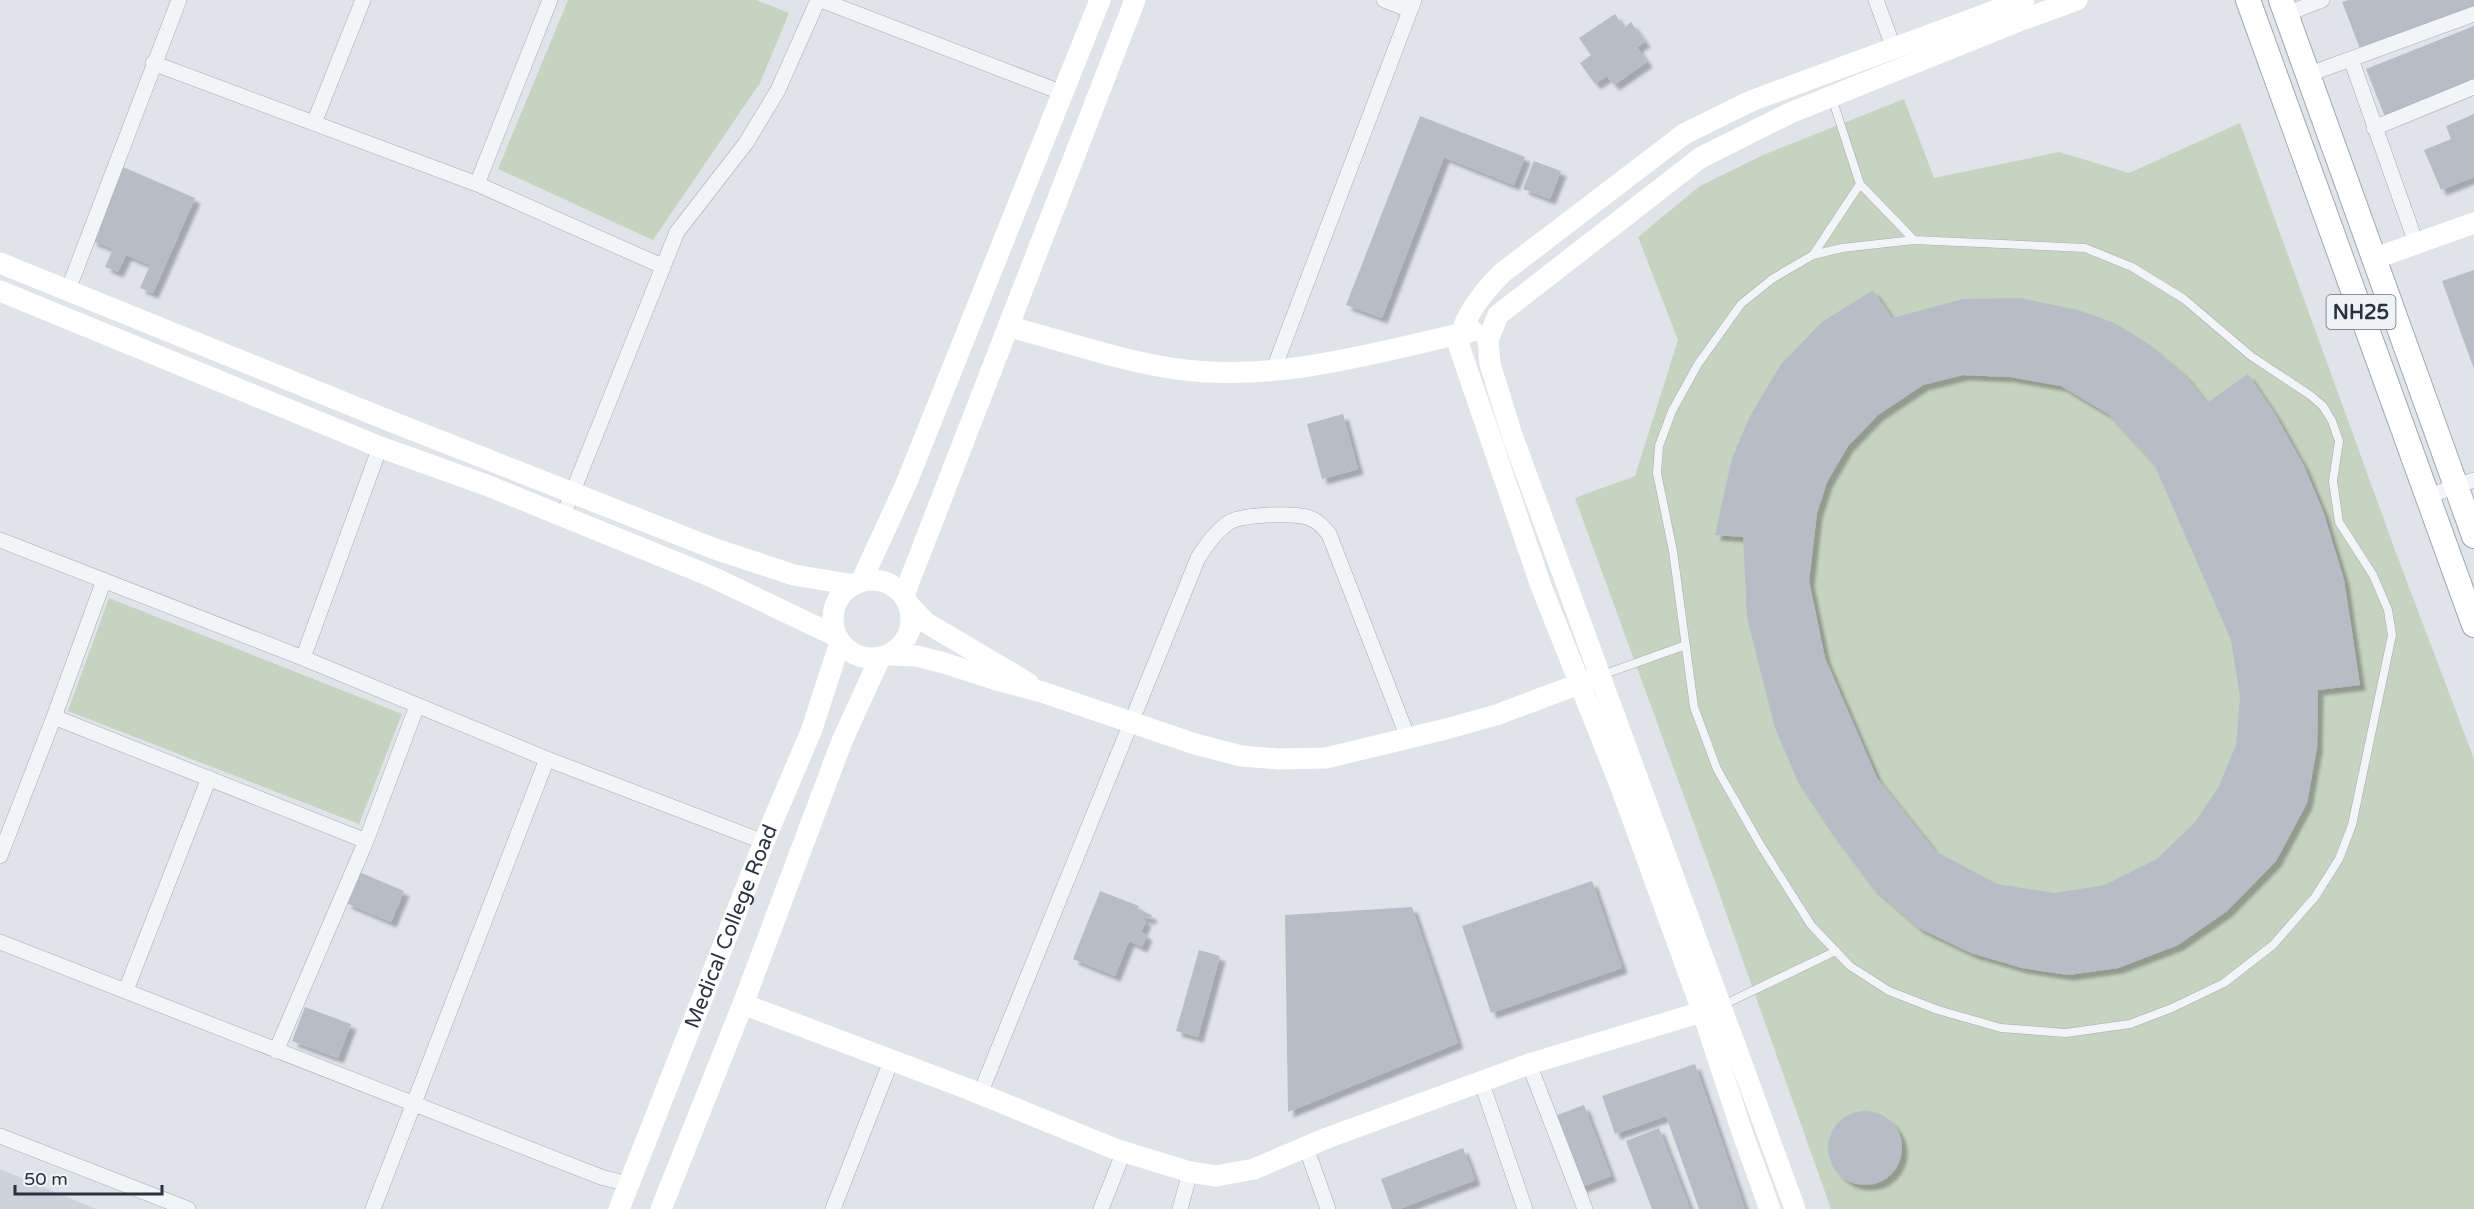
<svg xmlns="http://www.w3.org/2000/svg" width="2474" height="1209" viewBox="0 0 2474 1209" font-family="'Varela Round',sans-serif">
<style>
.built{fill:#ced3db}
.green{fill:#c6d3c1}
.building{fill:#b7bdc6;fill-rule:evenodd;filter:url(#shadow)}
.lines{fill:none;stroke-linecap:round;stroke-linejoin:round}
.lane-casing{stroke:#a5abb3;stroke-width:9}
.street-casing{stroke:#a5abb3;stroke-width:16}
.primary-casing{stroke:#9fa8b5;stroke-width:26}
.lane{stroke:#f3f4f7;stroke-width:8}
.street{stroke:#f3f4f7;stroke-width:15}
.secondary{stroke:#fff;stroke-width:21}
.primary{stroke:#fff;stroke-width:24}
.labels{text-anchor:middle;stroke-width:4.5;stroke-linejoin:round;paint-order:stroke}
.shield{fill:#eff3f6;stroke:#646c77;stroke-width:1.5}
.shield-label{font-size:20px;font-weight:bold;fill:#283240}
.street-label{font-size:21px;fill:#283240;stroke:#eff3f6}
</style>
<defs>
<filter id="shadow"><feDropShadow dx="5.5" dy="5.5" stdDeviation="1.5" flood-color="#0004"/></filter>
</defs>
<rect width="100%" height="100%" fill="#e0e4e9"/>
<path class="built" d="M0,1169L96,1209H0Z"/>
<path class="green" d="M568,0H756L789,13L760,83L653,240L498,169Z
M1904,99L1934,178L2059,152L2129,173L2240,123L2395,550L2474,759V1209H1831L1713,876L1575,498L1635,476L1678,340L1638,237L1700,186L1763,155Z
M109,598L402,714L359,824L68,711Z"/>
<path class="building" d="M2349,0H2474V6L2361,51L2342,2Z
M1615,14L1624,28L1631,22L1645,42L1637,47L1647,62L1614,85L1607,76L1595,84L1580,63L1591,55L1579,38Z
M2474,26V82L2385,117L2366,69Z
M2474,114V177L2441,190L2424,150L2451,139L2446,126Z
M1420,116L1525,157L1514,185L1444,157L1382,318L1346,305Z
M1534,161L1561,171L1550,199L1523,189Z
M123,167L195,198L153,293L140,288L150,265L126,255L118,272L105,267L113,249L91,240Z
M2474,270V369L2442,281Z
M1873,290L1892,318L1963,299L2020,298L2078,310L2115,323L2151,346L2182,372L2207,403L2248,374L2275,414L2304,466L2323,511L2344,580L2360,685L2318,690L2317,747L2307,803L2276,861L2227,911L2178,945L2118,968L2068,975L2022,968L1971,953L1919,928L1872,887L1831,832L1799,784L1775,728L1747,618L1743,537L1715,535L1732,458L1750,416L1781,364L1822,322ZM1963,375L2010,377L2061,386L2108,414L2154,464L2231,640L2240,697L2236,745L2219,786L2196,821L2157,859L2105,885L2055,893L1997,884L1935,851L1877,778L1825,658L1809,581L1817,513L1827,482L1848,446L1878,415L1923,385Z
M1343,414L1358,469L1322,479L1307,424Z
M359,872L404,891L391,922L346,903Z
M1592,881L1622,968L1491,1013L1462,926Z
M1100,891L1139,906L1137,909L1152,915L1150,919L1140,917L1146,921L1141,932L1147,935L1142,947L1129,941L1115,976L1073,959Z
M1412,907L1458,1043L1288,1112L1285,915Z
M1199,950L1220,956L1198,1037L1176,1031Z
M305,1007L351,1024L338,1058L292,1041Z
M1695,1064L1745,1209H1699L1666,1116L1615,1134L1602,1096Z
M1584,1105L1611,1176L1579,1188L1552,1117Z
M1828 1148a37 37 0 1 1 74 0a37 37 0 1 1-74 0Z
M1659,1128L1690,1209H1652L1626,1141Z
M1463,1148L1475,1180L1399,1209H1392L1381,1179Z"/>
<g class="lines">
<defs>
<path id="lane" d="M1832,98L1860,184L1914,240L2085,248L2132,267L2184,299L2251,356L2310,395L2323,406L2332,421L2339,441L2333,481L2339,522L2373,575L2388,610L2392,635L2352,825L2339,859L2315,897L2273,945L2224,983L2172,1008L2130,1024L2066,1033L2001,1028L1938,1010L1889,991L1850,966L1811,925L1761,846L1717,769L1694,707L1673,551L1657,473L1659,446L1672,411L1698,364L1741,304L1772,279L1813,255L1842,248L1914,240
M1813,255L1860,184
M1602,675L1686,645
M1723,1005L1836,951"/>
<path id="street" d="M821,0L1063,93
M1384,0L1410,10
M1876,0L1894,49
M2286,14L2322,0
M2351,59L2416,243
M153,63L477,184L662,266
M2307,75L2474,14
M314,123L363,0
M2374,128L2474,87
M477,184L550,0
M68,290L179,0
M1273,371L1414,0
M2428,496L2474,480
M563,516L677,232L746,143L778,90L818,0
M0,540L303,658L547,759L764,842
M303,658L380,447
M54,717L366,841
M0,856L54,717L104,580
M0,942L601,1177L628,1184
M126,990L209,778
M276,1051L366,841L417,706
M1529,1064L1585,1209
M1481,1081L1525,1209
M980,1094L1198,558C1206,545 1215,532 1228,523C1242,514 1291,513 1307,517C1317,520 1322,526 1329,534L1408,738
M0,1136L188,1209
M1306,1147L1328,1209
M373,1209L547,759
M833,1209L891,1061
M1101,1209L1124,1151
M1180,1209L1190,1172"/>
<path id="primary" d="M2248,0L2474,625
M2281,0L2474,536"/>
</defs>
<use href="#lane" class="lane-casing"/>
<use href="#street" class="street-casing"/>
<use href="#primary" class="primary-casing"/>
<use href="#lane" class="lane"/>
<use href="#street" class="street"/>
<g class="secondary">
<path d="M2373,259L2474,223"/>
<path d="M0,263L390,421L715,549L794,575L854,585"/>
<path d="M0,291L380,447L486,485L710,576L836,636"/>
<path d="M1010,327C1065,341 1120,361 1177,369C1278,383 1376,352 1473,331"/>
<circle cx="872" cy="619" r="39"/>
<path d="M861,582L906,484L1100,0"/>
<path d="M904,595L1135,0"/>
<path d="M909,605L925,622L1028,683"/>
<path d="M889,655L917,656L944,663L997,680L1042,692L1195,744L1241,756L1279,759L1326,758L1446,729L1496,715L1590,680"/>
<path d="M743,1004L968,1089L1115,1149L1190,1172L1216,1176L1254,1169L1327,1138L1529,1064L1715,1008"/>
<path id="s1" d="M619,1209L764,842L812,729L840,642"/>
<path d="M661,1209L743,1004L842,741L880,658"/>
<path d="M1770,1209L1742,1132L1703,1013L1622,790L1541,586L1459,346C1461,318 1483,292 1502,273L1684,134L1751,101L2024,0"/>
<path d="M1795,1209L1512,435L1490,364L1488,340L1498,315L1700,158L1790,113L2019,21L2077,0"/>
</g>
<use href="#primary" class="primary"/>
</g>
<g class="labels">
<rect class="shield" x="2326.5" y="295" width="69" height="34" rx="4.5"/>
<g class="shield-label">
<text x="2361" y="319">NH25</text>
</g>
<g class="street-label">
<text dy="7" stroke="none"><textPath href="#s1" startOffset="304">Medical College Road</textPath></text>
</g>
</g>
<path d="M15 1185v9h147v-9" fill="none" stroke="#283240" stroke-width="3"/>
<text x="24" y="1185" font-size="18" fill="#283240" stroke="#eff3f6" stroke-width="4.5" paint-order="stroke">50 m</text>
</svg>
